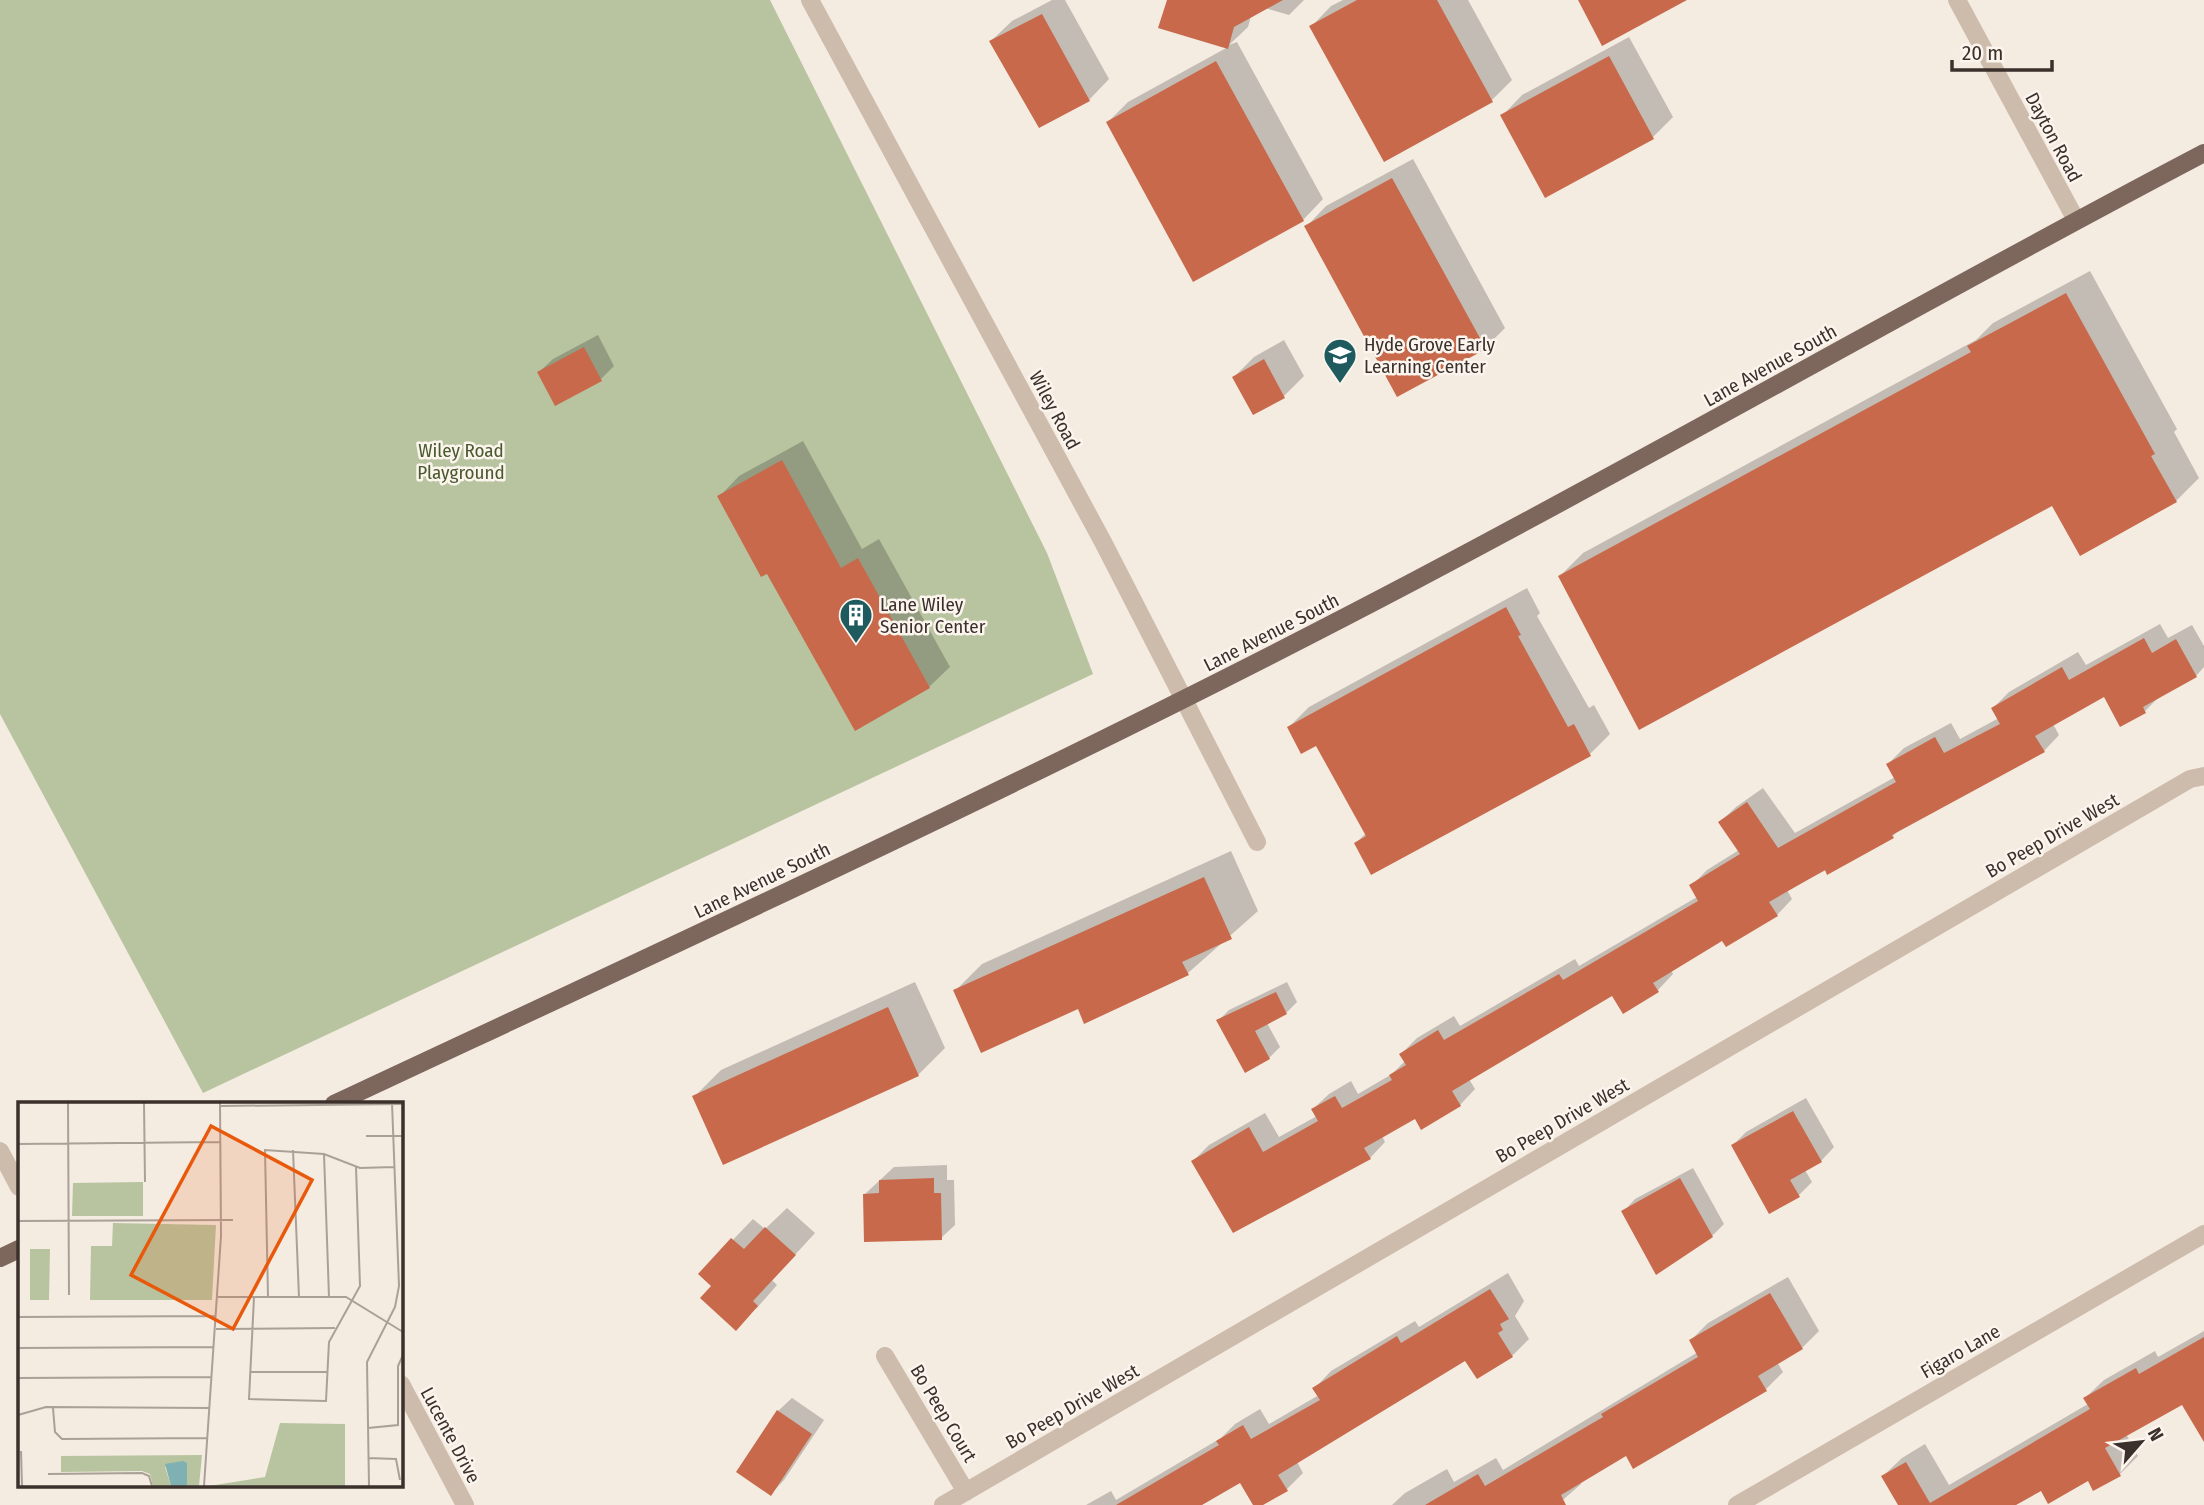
<svg xmlns="http://www.w3.org/2000/svg" width="2204" height="1505" viewBox="0 0 2204 1505" font-family="'Fira Sans Condensed',sans-serif">
<style>
.green{fill:#b8c4a0}
.shadow{fill:#0003}
.building{fill:#c8694b}
.lines{fill:none;stroke-linecap:round;stroke-linejoin:round}
.minor{stroke:#cdbbac;stroke-width:18}
.major{stroke:#7d675c;stroke-width:18}
.labels{text-anchor:middle;stroke-width:5;stroke-linejoin:round;paint-order:stroke}
.street-label{font-size:19px;fill:#3b302b;stroke:#fbf5ee}
.poi-label{font-size:19px;fill:#3b302b;stroke:#fbf5ee;text-anchor:start}
.park-label{font-size:19px;fill:#4a5a2e;stroke:#fbf5ee}
.inset-road{fill:none;stroke:#aaa098;stroke-width:2}
.view{fill:#e8590c;fill-opacity:0.15;stroke:#e8590c;stroke-width:3.5}
.inset-edge{fill:none;stroke:#3b302b;stroke-width:3.5}
</style>
<rect width="100%" height="100%" fill="#f4ebe1"/>
<path class="green" d="M0,0H770L1047,553L1093,674L203,1093L0,714Z"/>
<path class="shadow" d="M1052,0H1065L1109,79L1089,100L991,41L1012,21Z
M1168,0H1304L1289,15L1265,8L1251,16L1248,27L1229,45L1237,42L1323,199L1303,220L1108,122L1128,102L1228,47Z
M1343,0H1468L1512,80L1492,100L1311,27L1331,6Z
M1629,37L1673,117L1653,137L1502,116L1522,95Z
M1413,159L1505,328L1485,348L1306,227L1326,206Z
M2090,271L2177,429L2174,432L2199,478L2176,501L2052,504L1560,576L1583,553L1976,340L1993,323Z
M598,335L614,366L601,379L539,372L553,359Z
M1284,340L1304,376L1284,396L1234,377L1254,357Z
M803,441L862,549L879,539L950,667L929,687L768,572L719,497L739,476Z
M1527,588L1540,613L1537,616L1589,708L1594,705L1610,734L1590,754L1372,872L1356,843L1366,833L1316,743L1289,727L1309,707Z
M2160,624L2168,638L2192,625L2204,646V667L2196,676L2161,695L2145,711L2104,694L2053,724L2059,735L2044,751L1901,828L1893,836L1787,890L1792,899L1777,915L1723,938L1671,970L1673,974L1658,990L1613,993L1469,1079L1475,1089L1460,1105L1416,1117L1382,1136L1385,1142L1370,1158L1193,1161L1209,1145L1265,1113L1279,1137L1317,1116L1313,1109L1329,1094L1351,1081L1358,1094L1392,1074L1405,1061L1401,1054L1417,1038L1454,1016L1460,1026L1575,959L1579,966L1697,897L1691,886L1707,870L1739,850L1720,822L1736,807L1763,788L1795,833L1895,777L1888,764L1904,748L1951,723L1960,739L1999,718L1993,708L2009,692L2078,652L2086,665Z
M1231,851L1258,911L1188,973L1078,1007L955,991L982,964Z
M915,982L945,1048L918,1075L694,1097L721,1070Z
M1287,982L1297,1002L1286,1013L1267,1023L1280,1047L1269,1058L1218,1021L1229,1010Z
M1806,1098L1834,1147L1821,1161L1805,1170L1812,1182L1798,1196L1733,1145L1746,1132Z
M947,1165V1180H954L955,1225L941,1238L865,1194L894,1167Z
M1693,1168L1724,1224L1712,1236L1623,1212L1635,1199Z
M787,1208L815,1233L772,1280L777,1285L756,1309L713,1286L700,1274L753,1219L765,1229Z
M1508,1273L1524,1301L1515,1316L1529,1339L1512,1356L1466,1358L1297,1462L1303,1473L1287,1489L1260,1505H1255L1241,1480L1199,1505H1086L1111,1491L1116,1500L1221,1438L1235,1424L1260,1409L1269,1424L1319,1395L1315,1388L1331,1371L1415,1321L1419,1327Z
M1788,1277L1819,1331L1802,1348L1777,1362L1783,1372L1766,1389L1626,1454L1580,1481L1581,1484L1557,1505H1392L1405,1493L1447,1469L1454,1482L1496,1458L1503,1470L1698,1352L1691,1340L1708,1323Z
M2204,1331V1429L2183,1402L2126,1434L2138,1456L2120,1474L2042,1488L2012,1505H1900L1883,1476L1902,1458L1925,1444L1949,1485L2088,1404L2085,1398L2104,1380L2155,1351L2158,1357Z
M792,1398L824,1420L784,1480L771,1494L778,1411Z"/>
<path class="building" d="M1167,0H1283L1234,27L1228,49L1158,28Z
M1357,0H1437L1493,102L1384,162L1309,26Z
M1578,0H1687L1602,46Z
M1042,14L1090,101L1039,128L989,41Z
M1609,56L1654,139L1545,198L1500,115Z
M1216,61L1304,221L1193,282L1106,122Z
M1392,178L1486,349L1397,397L1304,226Z
M2066,293L2155,454L2151,456L2177,502L2080,556L2052,506L1639,730L1558,576L1971,352L1967,346Z
M584,347L602,381L555,406L537,372Z
M1264,359L1285,398L1253,415L1232,377Z
M782,460L841,568L858,558L930,688L855,731L767,574L761,577L717,496Z
M1506,607L1521,635L1518,636L1568,727L1574,724L1591,756L1371,875L1354,843L1366,836L1316,746L1301,754L1287,727Z
M2144,638L2152,653L2176,639L2197,677L2143,707L2146,713L2120,727L2104,697L2035,736L2045,752L1892,835L1894,838L1827,875L1825,870L1769,902L1778,916L1726,947L1722,941L1653,983L1659,992L1623,1014L1612,996L1452,1091L1461,1106L1421,1130L1415,1119L1364,1148L1371,1159L1233,1233L1191,1161L1249,1127L1263,1152L1318,1121L1311,1109L1335,1096L1342,1108L1392,1080L1389,1075L1406,1065L1399,1054L1438,1030L1444,1040L1559,974L1563,980L1698,901L1689,885L1740,854L1718,822L1747,802L1778,848L1896,782L1886,764L1935,737L1944,753L2000,724L1991,708L2062,667L2069,680Z
M1204,877L1232,939L1182,962L1189,975L1084,1024L1078,1009L981,1053L953,990Z
M1276,992L1287,1014L1255,1031L1270,1059L1245,1073L1216,1020Z
M888,1007L919,1076L723,1165L692,1096Z
M1793,1111L1822,1162L1790,1180L1800,1197L1769,1214L1731,1145Z
M934,1178V1193H941L942,1240L864,1242L863,1194L879,1193V1180Z
M1680,1178L1713,1237L1656,1275L1621,1211Z
M765,1227L796,1255L753,1301L758,1306L736,1331L700,1298L711,1286L698,1274L731,1238L744,1249Z
M1490,1289L1509,1319L1500,1324L1503,1330L1498,1333L1513,1357L1477,1379L1465,1361L1278,1475L1288,1491L1263,1505H1253L1240,1483L1202,1505H1116L1219,1445L1216,1441L1243,1425L1251,1439L1320,1400L1312,1388L1397,1336L1401,1343Z
M1770,1293L1803,1349L1758,1376L1767,1391L1633,1469L1626,1456L1561,1495L1566,1505H1425L1478,1474L1485,1486L1603,1417L1601,1414L1698,1357L1689,1340Z
M2204,1337V1442L2182,1405L2105,1448L2121,1476L2093,1491L2088,1481L2048,1504L2041,1491L2016,1505H1898L1881,1476L1906,1462L1930,1503L2090,1409L2083,1398L2136,1368L2139,1374Z
M777,1410L812,1434L771,1496L736,1472Z"/>
<g class="lines">
<path class="minor" d="M810,0L1103,542L1257,842
M1957,0L2076,220
M0,1151L19,1187
M885,1356L966,1492
M401,1384L465,1505
M943,1505L2190,779L2204,776
M1737,1505L2204,1234"/>
<path class="major" d="M334,1104C697,934 1061,767 1416,580C1680,441 1939,292 2204,153
M0,1258L19,1249"/>
</g>
<defs>
<symbol id="school-pin" viewBox="-11 -11 22 30"><path d="M0 17L-7.5 6A9.5 9.5 0 1 1 7.5 6Z" fill="#1f5a5e" stroke="#fbf5ee"/><path d="M0-5L7-2L0 1L-7-2ZM-4 1L0 2.5L4 1V4Q0 6-4 4Z" fill="#fff"/></symbol>
<symbol id="building-pin" viewBox="-11 -11 22 30"><path d="M0 17L-7.5 6A9.5 9.5 0 1 1 7.5 6Z" fill="#1f5a5e" stroke="#fbf5ee"/><path d="M-4-6H4V6H1V3H-1V6H-4ZM-2.5-4.3h1.7v1.8h-1.7ZM.8-4.3h1.7v1.8H.8ZM-2.5-1h1.7V.8h-1.7ZM.8-1h1.7V.8H.8Z" fill="#fff"/></symbol>
</defs>
<g fill-rule="evenodd">
<use href="#school-pin" x="1321" y="336" width="38" height="52"/>
<use href="#building-pin" x="837" y="596" width="38" height="52"/>
</g>
<g class="labels">
<g class="street-label">
<text transform="translate(2054 137) rotate(62)" y="7">Dayton Road</text>
<text transform="translate(1770 365) rotate(-29)" y="7">Lane Avenue South</text>
<text transform="translate(1055 410) rotate(62)" y="7">Wiley Road</text>
<text transform="translate(1271 632) rotate(-27)" y="7">Lane Avenue South</text>
<text transform="translate(2052 835) rotate(-30)" y="7">Bo Peep Drive West</text>
<text transform="translate(762 880) rotate(-26)" y="7">Lane Avenue South</text>
<text transform="translate(1562 1120) rotate(-30)" y="7">Bo Peep Drive West</text>
<text transform="translate(1960 1351) rotate(-30)" y="7">Figaro Lane</text>
<text transform="translate(1072 1406) rotate(-30)" y="7">Bo Peep Drive West</text>
<text transform="translate(944 1413) rotate(59)" y="7">Bo Peep Court</text>
<text transform="translate(451 1435) rotate(62)" y="7">Lucente Drive</text>
</g>
<g class="poi-label">
<text x="1364" y="351">Hyde Grove Early<tspan x="1364" dy="22">Learning Center</tspan></text>
<text x="880" y="611">Lane Wiley<tspan x="880" dy="22">Senior Center</tspan></text>
</g>
<g class="park-label">
<text x="461" y="457">Wiley Road<tspan x="461" dy="22">Playground</tspan></text>
</g>
</g>
<g transform="translate(18 1102)">
<rect width="385" height="385" fill="#f4ebe1"/>
<path d="M125,80V114H54L55,81ZM95,121L198,123L194,198H72L73,144H94ZM12,147H32L31,198H12ZM262,321L327,322V384H191L247,375ZM184,353L181,384H169V361L147,365L153,384H135L132,372L124,369L43,370V354Z" fill="#b8c4a0"/>
<path d="M165,359L169,361V384H153L147,362Z" fill="#7fb0b2"/>
<path class="inset-road" d="M50,1L51,193M126,1L127,80M202,4L385,2M348,34H385M0,42L202,40M275,48L281,195M306,52L311,195M0,119L215,118M200,195H328L385,230M236,195L231,297L308,299L311,240L342,184L338,65M250,195L247,48L306,52L342,66L376,65M0,215L198,214M198,227L317,226M0,246L196,245M232,270H310M0,276L194,275M35,306L37,330L44,337L190,336M0,313L28,305L192,306M350,326L380,323V264L385,253M3,349L4,384M350,356L378,357L382,378M30,372L124,371L131,374L134,384M186,384L203,134L202,1M351,384L349,260L377,205L381,184L374,1"/>
<path class="view" d="M193,24L294,78L215,227L113,173Z"/>
<rect width="385" height="385" class="inset-edge"/>
</g>
<g transform="translate(2141 1442) rotate(62)" stroke="#fbf5ee" stroke-width="5" paint-order="stroke">
<path d="M0-5L12 26L0 18L-12 26Z" fill="#3b302b"/>
<text y="-10" font-size="19" font-weight="bold" text-anchor="middle" fill="#3b302b">N</text>
</g>
<path d="M1952 60v10h100v-10" fill="none" stroke="#3b302b" stroke-width="3.5"/>
<text x="1962" y="60" font-size="21" fill="#3b302b" stroke="#fbf5ee" stroke-width="5" paint-order="stroke">20 m</text>
</svg>
